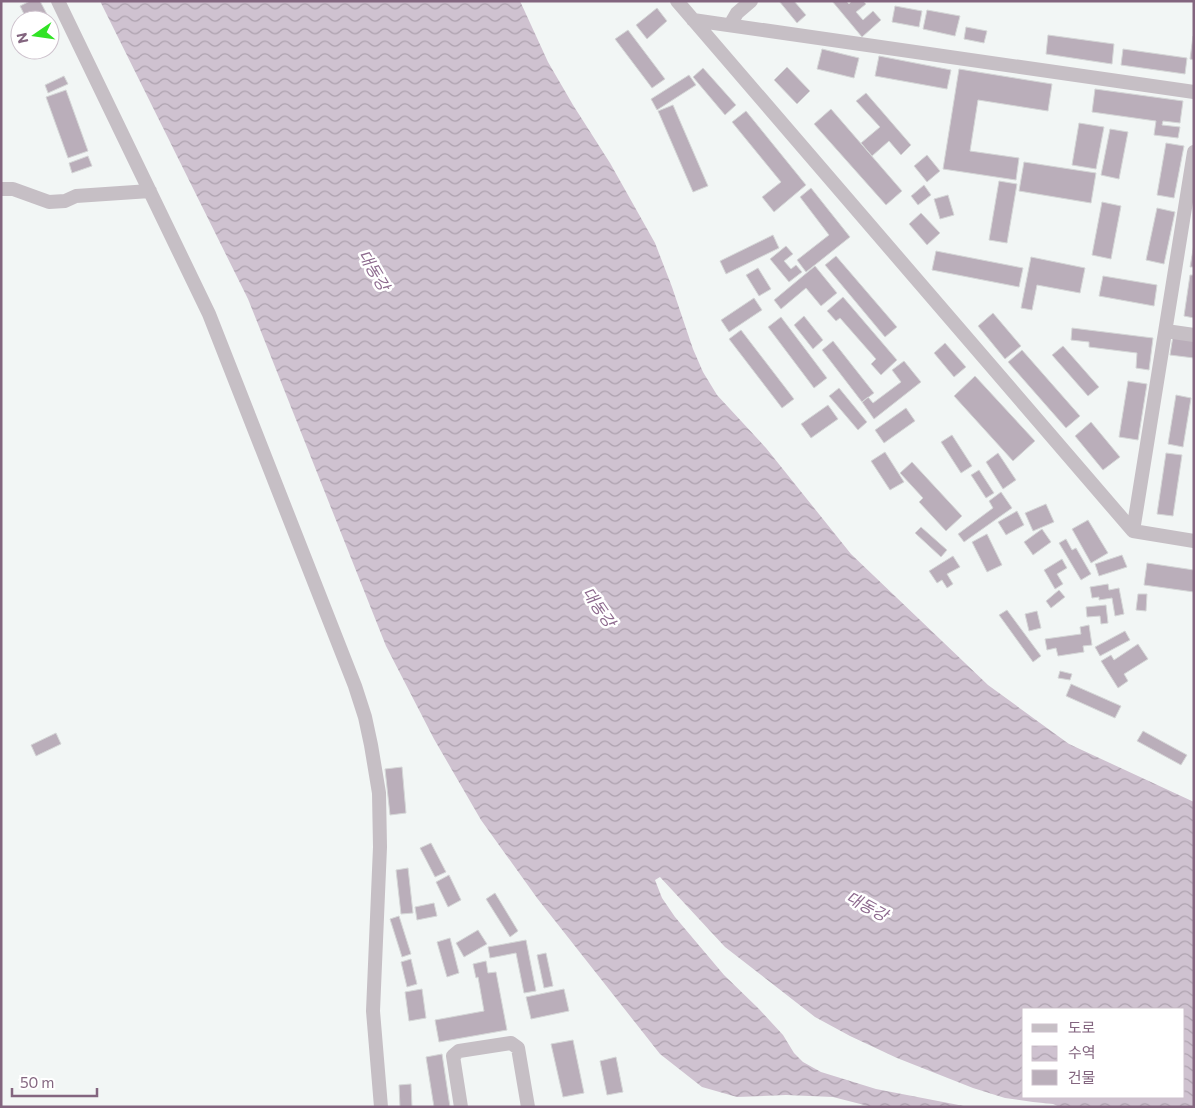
<svg xmlns="http://www.w3.org/2000/svg" width="1195" height="1108" viewBox="0 0 1195 1108" font-family="Commissioner,'Noto Sans KR',sans-serif">
<style>
.water{fill:url(#water-waves);fill-rule:evenodd}
.building{fill:#baaeba;stroke:#d5d7d7}
.lines{fill:none;stroke-linecap:round;stroke-linejoin:round}
.street{stroke:#c6bfc5;stroke-width:14}
.labels{text-anchor:middle;stroke-width:5;stroke-linejoin:round;paint-order:stroke}
.water-label{font-size:16px;font-style:italic;fill:#8d6a8e;stroke:#fff}
</style>
<defs>
<pattern id="water-waves" width="16" height="10" patternUnits="userSpaceOnUse" patternTransform="scale(1.25)"><rect width="16" height="10" fill="#cfc2d0"/><path d="M0 5q4-4 8 0t8 0" fill="none" stroke="#ada1ae"/></pattern>
</defs>
<rect width="100%" height="100%" fill="#f2f6f5"/>
<path class="water" d="M100,1H520L548,62L573,105L610,163L655,243L672,287L693,349L703,372L717,395L766,448L851,554L988,685L1069,744L1194,802V1107H1060L1053,1104L1033,1102L1005,1098L973,1088L897,1058L850,1036L815,1017L725,947L660,877L655,880L662,898L675,917L724,975L759,1009L783,1035L794,1053L803,1062L821,1072L876,1089L969,1107H872L833,1097L786,1095L737,1097L702,1087L660,1054L537,898L481,820L434,739L386,646L248,299ZM1024,1009H1184V1097H1024Z"/>
<path class="building" d="M30,1H40L50,20H35L32,14L26,18L20,6Z
M779,1H794L806,15L797,23Z
M832,1H846L849,4L852,1H863L866,4L856,12L863,20L873,11L881,20L862,37Z
M895,6L922,11L919,27L892,22Z
M657,8L667,21L647,39L636,25Z
M927,10L960,16L955,36L923,29Z
M966,27L987,31L984,43L964,39Z
M628,30L665,79L652,88L615,39Z
M1048,35L1114,44L1112,64L1046,54Z
M1193,36H1194V60L1190,59Z
M822,49L859,58L854,78L817,69Z
M1123,49L1187,58L1185,74L1121,65Z
M879,56L951,70L947,89L875,76Z
M787,67L810,91L797,104L774,80Z
M703,68L736,105L725,115L693,77Z
M959,69L1052,84L1048,111L978,100L970,151L1019,158L1016,180L943,169Z
M689,75L696,85L657,110L651,99Z
M64,76L68,84L48,93L45,85Z
M1095,89L1183,101L1180,123L1163,121L1162,125L1180,127L1178,138L1154,135L1156,121L1092,112Z
M66,90L88,151L68,158L46,97Z
M866,93L911,145L901,155L889,141L872,156L861,143L880,127L856,101Z
M673,105L708,186L693,192L658,111Z
M831,109L902,191L886,205L814,124Z
M746,111L806,185L774,212L762,197L781,182L732,122Z
M1079,123L1104,127L1096,169L1072,165Z
M1110,129L1128,132L1119,179L1101,175Z
M1166,143L1184,146L1174,198L1157,195Z
M927,155L940,171L927,182L914,166Z
M88,156L92,166L72,173L69,163Z
M1024,162L1096,173L1091,203L1019,191Z
M999,181L1017,184L1007,243L989,240Z
M924,185L931,195L918,205L911,196Z
M811,188L850,237L806,272L797,260L829,235L800,197Z
M948,195L954,215L940,219L934,199Z
M1102,202L1121,206L1111,259L1092,255Z
M1157,208L1175,212L1164,264L1146,260Z
M921,213L940,233L927,245L909,224Z
M773,235L779,248L726,274L720,261Z
M1194,244V267H1190Z
M786,246L793,254L784,261L791,269L796,265L802,272L789,282L770,259Z
M936,251L1023,268L1019,287L932,270Z
M836,256L897,327L885,337L825,265Z
M1031,257L1085,268L1080,293L1037,285L1032,310L1021,308Z
M815,266L837,293L821,306L806,288L781,309L774,300Z
M758,268L771,289L759,296L746,275Z
M1190,275H1194V318L1184,316Z
M1103,276L1157,285L1154,306L1099,296Z
M843,297L897,360L881,375L871,364L876,359L840,318L836,321L827,311Z
M754,298L762,310L729,332L721,320Z
M993,313L1021,346L1005,359L978,326Z
M804,316L823,340L813,349L794,325Z
M781,317L827,378L814,388L768,327Z
M1072,328L1153,338L1149,370L1136,368L1137,353L1089,347V342L1071,340Z
M741,330L794,399L782,408L729,339Z
M1173,336L1194,339V358L1170,355Z
M833,341L874,393L862,402L822,350Z
M945,343L966,367L954,377L934,353Z
M1063,346L1099,387L1088,396L1052,355Z
M1022,350L1080,416L1066,428L1008,362Z
M904,361L921,382L874,419L862,402L868,397L873,403L901,382L892,370Z
M975,376L1035,441L1013,461L954,396Z
M1128,381L1147,384L1138,440L1119,437Z
M839,388L867,422L858,430L829,396Z
M1176,395L1191,398L1183,447L1168,444Z
M828,405L838,419L811,438L801,424Z
M906,408L915,421L884,443L875,430Z
M1091,422L1120,457L1103,470L1075,436Z
M952,435L972,466L961,473L941,442Z
M885,452L904,482L890,490L871,461Z
M998,453L1016,480L1003,489L986,462Z
M1166,453L1182,455L1173,516L1157,514Z
M912,462L962,516L946,531L919,502L923,498L900,473Z
M979,470L994,493L986,498L971,475Z
M1001,492L1012,508L964,542L958,534L993,508L989,501Z
M1046,504L1054,522L1033,531L1025,513Z
M1017,511L1024,525L1006,535L998,522Z
M1088,520L1108,553L1091,563L1072,529Z
M921,527L947,550L941,557L915,533Z
M1042,529L1051,542L1033,555L1024,542Z
M987,534L1002,565L987,572L972,542Z
M1066,539L1072,550L1076,548L1091,574L1081,580L1059,543Z
M1122,555L1127,567L1099,576L1095,564Z
M953,556L960,567L947,574L953,584L947,588L942,580L937,583L929,571Z
M1062,559L1067,568L1057,574L1063,584L1055,589L1044,570Z
M1147,563L1194,570V592L1144,585Z
M1108,584L1109,590L1119,588L1124,614L1115,616L1112,598L1099,600V597L1092,598L1090,587Z
M1059,590L1065,597L1051,608L1046,601Z
M1138,594H1147L1146,611L1136,610Z
M1106,605L1108,623L1101,624L1100,616L1087,617L1086,607Z
M1007,610L1041,656L1033,662L999,615Z
M1037,611L1041,628L1029,631L1025,614Z
M1089,625L1092,645L1083,646L1084,652L1058,656L1056,648L1047,650L1045,639L1081,634L1080,627Z
M1125,631L1130,640L1100,656L1095,647Z
M1138,644L1148,659L1124,674L1128,681L1118,688L1101,661L1111,655L1114,660Z
M1060,671L1072,674L1070,680L1058,678Z
M1071,684L1121,706L1115,718L1066,696Z
M1143,731L1187,755L1181,765L1137,741Z
M56,733L61,744L36,756L31,745Z
M402,767L406,813L390,815L385,769Z
M431,843L446,872L435,877L420,848Z
M408,868L413,913L401,914L396,870Z
M449,875L461,900L448,907L436,882Z
M495,893L518,931L510,937L486,899Z
M434,903L437,916L417,920L415,907Z
M399,916L411,954L402,957L390,919Z
M478,930L487,944L464,957L456,943Z
M450,938L459,973L447,977L437,942Z
M526,940L536,991L524,993L516,953L490,958L488,947Z
M546,953L553,986L544,988L537,955Z
M411,959L417,984L407,987L401,962Z
M486,961L488,973L496,972L507,1030L439,1042L435,1020L484,1011L478,977L476,978L473,964Z
M422,989L426,1018L409,1021L405,992Z
M564,989L569,1011L531,1019L526,997Z
M573,1040L584,1093L563,1097L551,1044Z
M442,1054L450,1107H434L426,1057Z
M616,1057L623,1092L607,1095L600,1061Z
M411,1084L412,1107H400L399,1085Z"/>
<g class="lines">
<path class="street" d="M58,1L209,314L355,686L365,717L371,745L379,793L380,847L373,1011L381,1107
M677,1L1133,531L1194,541
M693,20L1194,92
M730,25L737,13L751,1
M1,189H13L49,202L65,201L76,196L150,191
M1166,331L1194,335
M1133,531L1194,152
M461,1107L453,1056L459,1051L511,1043L518,1048L528,1107"/>
</g>
<g class="labels">
<g class="water-label">
<text transform="translate(374 270) rotate(59)" y="6">대동강</text>
<text transform="translate(599 607) rotate(55)" y="6">대동강</text>
<text transform="translate(867 906) rotate(28)" y="6">대동강</text>
</g>
</g>
<rect width="1195" height="1108" fill="none" stroke="#83657f" stroke-width="5"/>
<rect x="1022" y="1008" width="162" height="90" fill="#ffffff" stroke="#cdc1cc"/>
<rect x="1032" y="1024" width="25" height="8" fill="#c6bfc5" stroke="#cdc1cc"/>
<text x="1068" y="1033" font-size="15" fill="#83657f">도로</text>
<rect x="1032" y="1046" width="25" height="15" fill="url(#water-waves)" stroke="#cdc1cc"/>
<text x="1068" y="1058" font-size="15" fill="#83657f">수역</text>
<rect x="1032" y="1070" width="25" height="15" fill="#baaeba" stroke="#cdc1cc"/>
<text x="1068" y="1083" font-size="15" fill="#83657f">건물</text>
<g transform="translate(35 35) rotate(257)"><circle r="24" fill="#ffffff" stroke="#cdc1cc"/>
<path d="M0-4L9 19L0 12L-9 19Z" fill="#31e325"/>
<text y="-8" font-size="14" font-weight="bold" text-anchor="middle" fill="#83657f">N</text>
</g>
<path d="M12 1088v8h85v-8" fill="none" stroke="#83657f" stroke-width="2.5"/>
<text x="20" y="1088" font-size="15" fill="#83657f" stroke="#ffffff" stroke-width="4" paint-order="stroke">50 m</text>
</svg>
